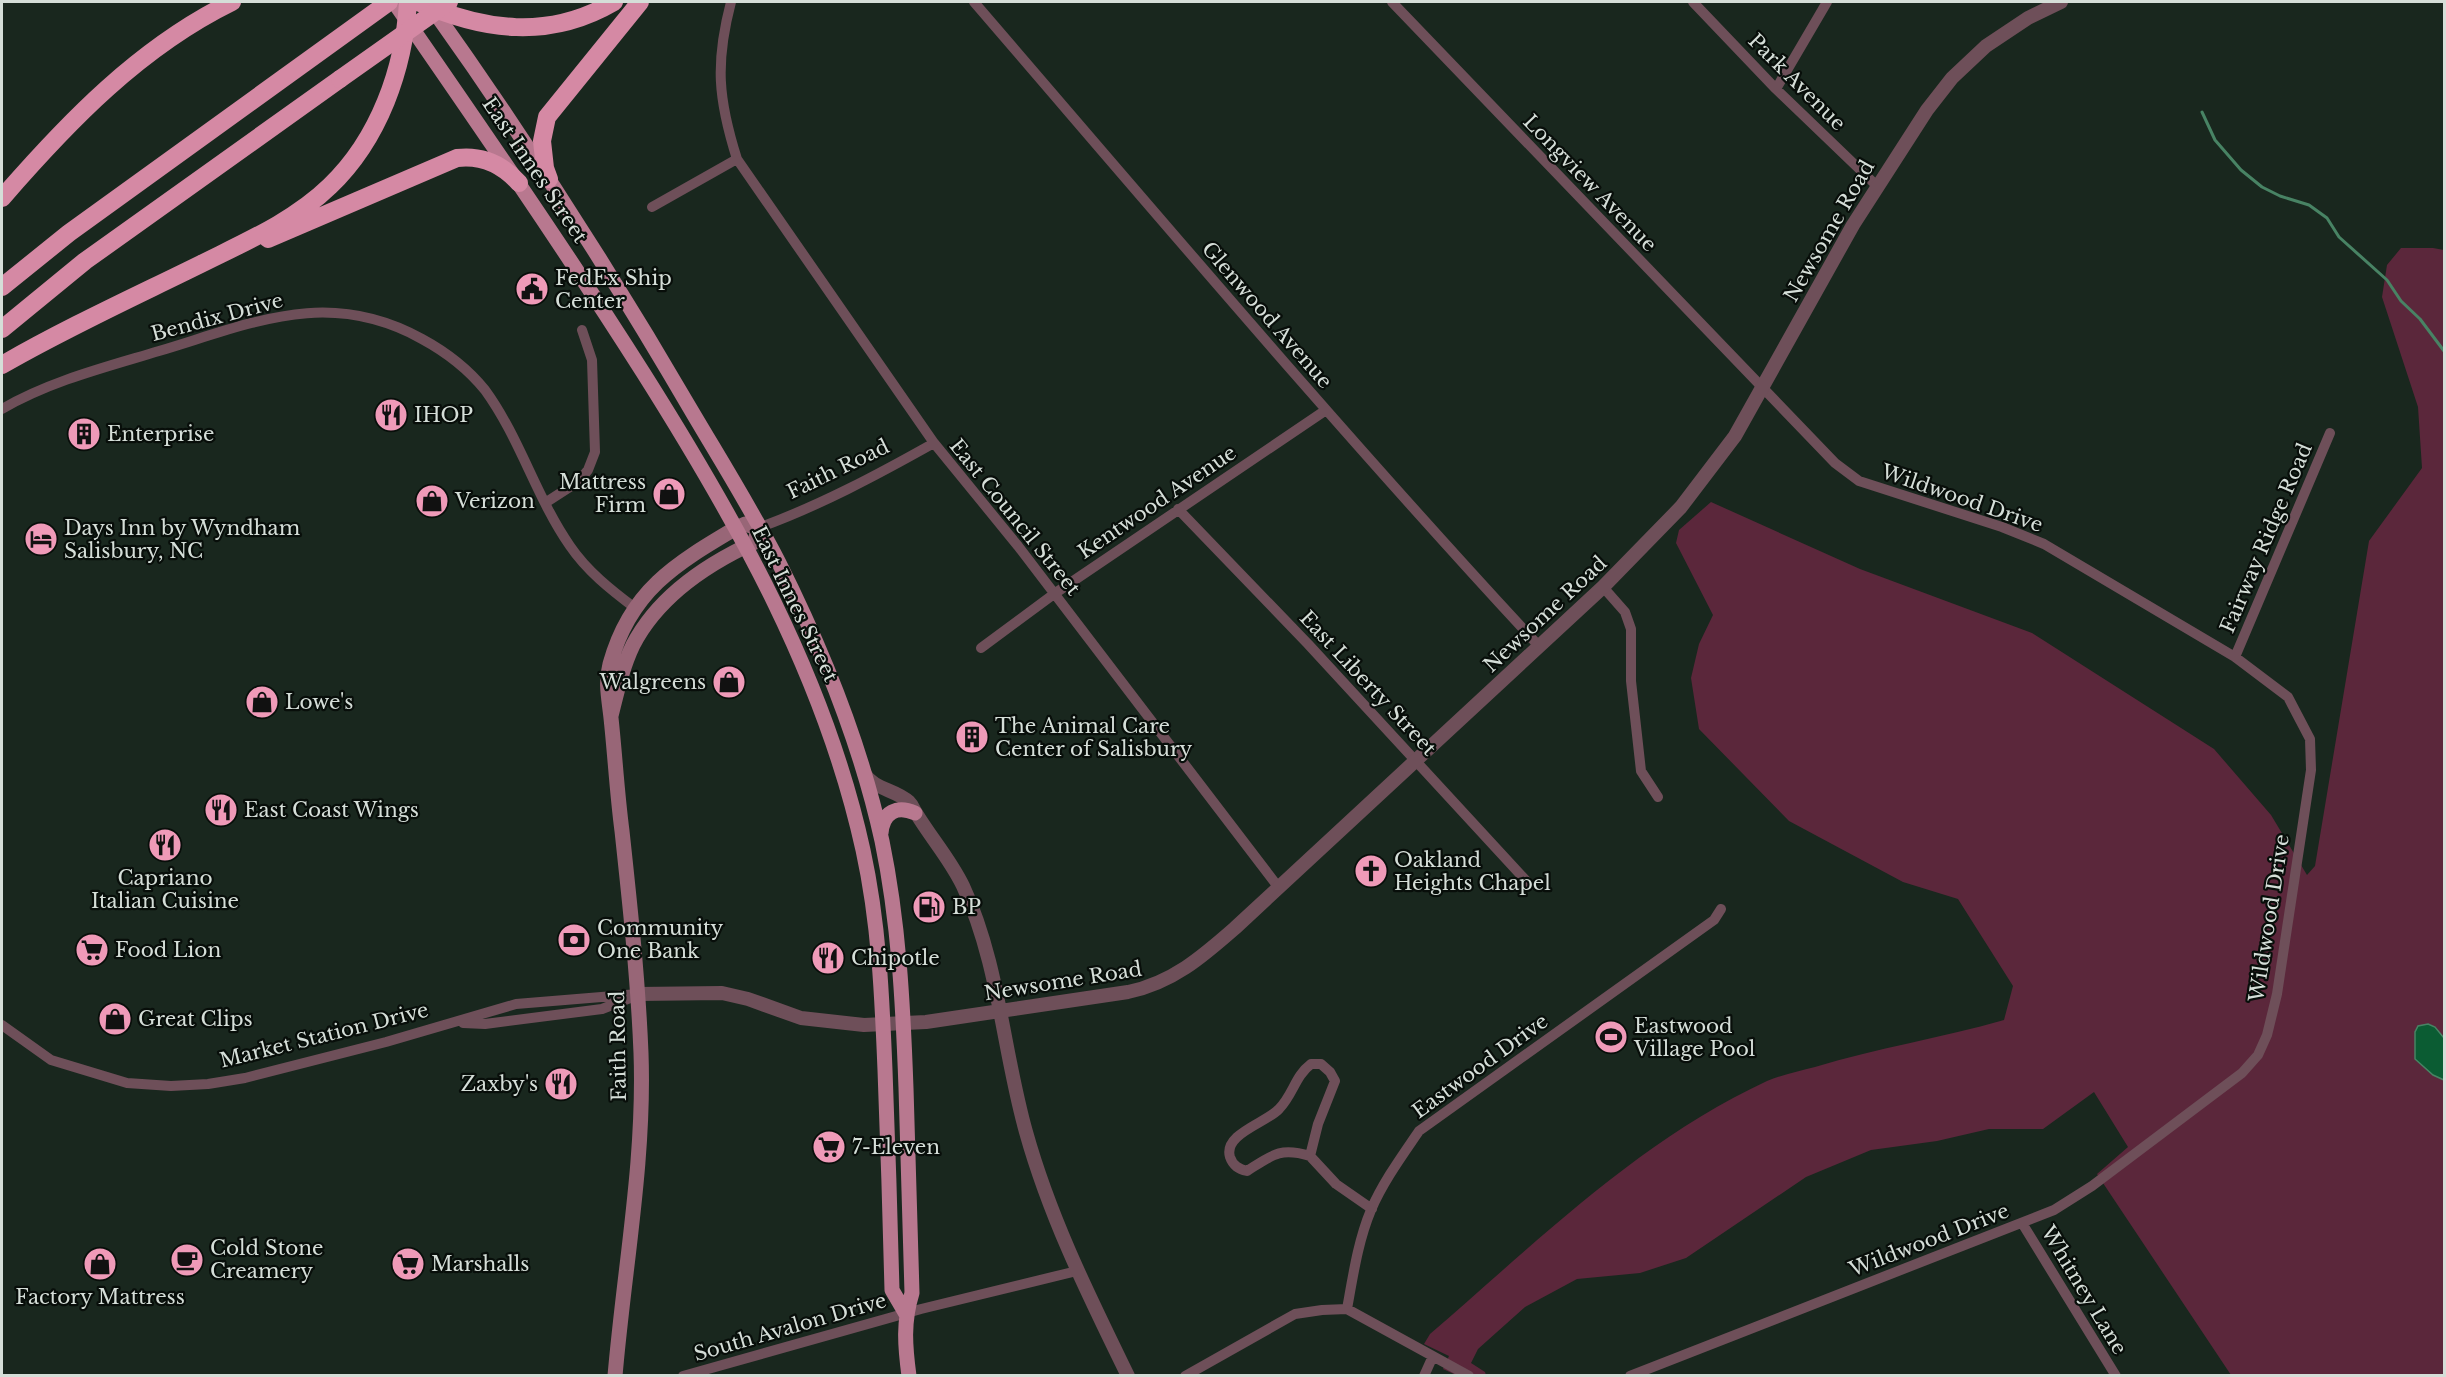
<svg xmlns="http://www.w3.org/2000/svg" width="2446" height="1377" viewBox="0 0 2446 1377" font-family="'Libre Baskerville',serif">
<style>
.green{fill:#5b273b}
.water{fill:#0b5c33;stroke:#488364;stroke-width:1.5}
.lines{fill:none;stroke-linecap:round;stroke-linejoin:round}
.stream{stroke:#488364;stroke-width:3}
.minor{stroke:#6e4f59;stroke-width:10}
.tertiary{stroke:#6e4f59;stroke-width:14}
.secondary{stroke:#986677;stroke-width:15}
.primary{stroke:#b8788f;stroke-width:15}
.motorway{stroke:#d589a4;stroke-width:18}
.motorway-bridge{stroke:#d589a4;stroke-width:18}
.labels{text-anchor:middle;stroke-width:4.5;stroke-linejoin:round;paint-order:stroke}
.street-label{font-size:20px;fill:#d5ded8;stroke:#080e0a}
.poi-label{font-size:20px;fill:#d5ded8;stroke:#080e0a;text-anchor:start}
</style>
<rect width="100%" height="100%" fill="#19271e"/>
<path class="green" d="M2401,248H2433L2444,250V1375H2231L2097,1174L2128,1147L2094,1092L2043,1129H1989L1937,1141L1871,1150L1806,1177L1686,1258L1640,1273L1577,1279L1525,1307L1478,1349L1471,1363L1485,1372L1486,1375H1456L1443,1369L1449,1356L1424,1344L1430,1334C1536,1243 1638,1141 1767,1081C1781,1075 1799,1071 1815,1067C1877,1048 1941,1038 2004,1020L2013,986L1958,899L1903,882L1789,821L1699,729L1691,678L1699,644L1713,615L1676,543L1679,530L1711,502L1860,569L2032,633L2214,749L2271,815L2307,875L2315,866L2369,541L2422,468L2418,407L2382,297L2387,265Z"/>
<path class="water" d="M2428,1024L2435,1027L2444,1038V1080L2433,1075L2415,1059V1032L2418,1026Z"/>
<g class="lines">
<path class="stream" d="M2202,112L2215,140L2241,170L2262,187L2280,196L2309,205L2327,218L2339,237L2387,280L2401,301L2420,319L2444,351"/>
<path class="minor" d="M731,2C715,63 718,99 737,159L934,443L1018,546L1279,888
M974,2C1160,218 1345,437 1539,646
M1392,2L1835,463L1859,481L2002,527L2044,544L2235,657L2288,697L2310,739L2311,770L2277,994L2267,1035L2258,1055L2242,1073L2092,1186L2054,1210L1630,1376
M1693,2L1776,89L1877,186
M1776,89L1827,2
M652,207L737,159
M2,409C50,381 106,367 159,351C253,323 328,287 422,339C446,352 468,369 485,390C520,438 536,497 570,546C587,571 611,590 635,608
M545,503L579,481L588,470L595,452L592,360L582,330
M1178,509L1308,644L1530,885
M758,528C819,506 877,475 934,443
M1603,587L1625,612L1631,629V681L1641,771L1658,797
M981,648L1054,594L1326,410
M2235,657L2330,433
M463,1023L485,1024L602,1009L630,998
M2,1025L51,1060L127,1083L171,1086L208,1084L245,1078L386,1042L516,1004L638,994
M1311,1064H1321L1330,1072L1335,1081L1318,1124L1310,1156C1280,1147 1272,1155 1247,1171C1239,1169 1233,1166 1230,1157C1223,1134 1266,1123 1279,1109C1293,1095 1295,1076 1311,1064Z
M1310,1156L1336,1184L1372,1209
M2022,1223L2116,1376
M1347,1309C1353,1276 1358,1241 1371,1210C1383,1182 1402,1156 1419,1131L1714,920L1721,909
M683,1376L921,1309L1077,1271
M1185,1376L1295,1314L1322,1310L1347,1309L1469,1376
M1424,1376L1433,1356"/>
<path class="tertiary" d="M864,773C874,790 895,789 909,802C913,806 913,809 916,813C931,838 950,859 963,886C999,963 1003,1051 1026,1132C1050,1218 1089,1296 1128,1376
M638,994L722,993L748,999L801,1018L864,1025L926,1022L1128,992C1172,983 1202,957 1235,928L1603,587L1681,507L1735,436L1853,225L1927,110L1952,78L1986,46L2028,18L2061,2"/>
<path class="secondary" d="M611,716C617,692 622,668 633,645C658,597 707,564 755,542L758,528L745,524L736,528C675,564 630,591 610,664C605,683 609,699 611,718C615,755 617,793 622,831C630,905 638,979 641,1053C645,1161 624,1269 615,1376"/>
<path class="primary" d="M394,2C479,125 564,248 644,374C738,523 825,677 863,850C879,923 882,996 885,1070C888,1143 890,1217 892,1290L906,1314
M429,4C524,137 612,274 694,415C723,464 753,512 779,563C823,651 861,745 882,841C899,923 903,1005 906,1088C908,1156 910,1225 912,1293C903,1322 905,1346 909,1376
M881,833C883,812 897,805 915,813"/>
<path class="motorway" d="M418,2C484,31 549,40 614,2
M549,179L545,168L542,141L547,117L640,2
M2,198C68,122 140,47 232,2
M268,239L457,158C482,155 503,165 519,183
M2,287L69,233L389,2
M2,329L85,261L340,79
M2,365C66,328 134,297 201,264C245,242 294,221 330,186C379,139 404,69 408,2"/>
<path class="motorway-bridge" d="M340,79L449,2"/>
</g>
<defs>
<symbol id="civic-disc" viewBox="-11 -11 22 22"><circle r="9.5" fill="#ef9ab8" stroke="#080e0a"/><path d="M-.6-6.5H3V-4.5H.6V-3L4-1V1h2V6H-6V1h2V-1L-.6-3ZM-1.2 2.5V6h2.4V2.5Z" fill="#111"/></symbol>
<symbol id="restaurant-disc" viewBox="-11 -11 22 22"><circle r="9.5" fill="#ef9ab8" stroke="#080e0a"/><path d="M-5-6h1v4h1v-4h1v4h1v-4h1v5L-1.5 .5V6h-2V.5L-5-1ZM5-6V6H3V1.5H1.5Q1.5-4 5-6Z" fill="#111"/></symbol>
<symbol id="building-disc" viewBox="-11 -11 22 22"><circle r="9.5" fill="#ef9ab8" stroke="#080e0a"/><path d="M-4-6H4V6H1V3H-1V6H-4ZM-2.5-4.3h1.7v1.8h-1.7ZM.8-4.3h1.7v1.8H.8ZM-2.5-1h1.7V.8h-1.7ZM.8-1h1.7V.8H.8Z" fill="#111"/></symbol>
<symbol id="shop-disc" viewBox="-11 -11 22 22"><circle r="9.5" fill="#ef9ab8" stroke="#080e0a"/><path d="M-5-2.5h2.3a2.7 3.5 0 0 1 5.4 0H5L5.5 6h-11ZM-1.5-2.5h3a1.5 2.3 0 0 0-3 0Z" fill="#111"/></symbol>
<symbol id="hotel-disc" viewBox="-11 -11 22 22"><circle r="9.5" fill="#ef9ab8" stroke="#080e0a"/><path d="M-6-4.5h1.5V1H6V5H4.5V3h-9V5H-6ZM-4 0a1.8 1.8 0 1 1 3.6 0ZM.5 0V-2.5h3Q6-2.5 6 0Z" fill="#111"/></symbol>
<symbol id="church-disc" viewBox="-11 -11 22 22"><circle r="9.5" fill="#ef9ab8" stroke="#080e0a"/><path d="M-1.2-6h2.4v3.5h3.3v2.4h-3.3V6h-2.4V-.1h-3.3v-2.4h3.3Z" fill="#111"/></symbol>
<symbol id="fuel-disc" viewBox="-11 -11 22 22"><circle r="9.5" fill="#ef9ab8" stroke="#080e0a"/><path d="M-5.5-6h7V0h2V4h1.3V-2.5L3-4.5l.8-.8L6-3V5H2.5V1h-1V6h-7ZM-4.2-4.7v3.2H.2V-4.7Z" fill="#111"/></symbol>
<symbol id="bank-disc" viewBox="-11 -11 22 22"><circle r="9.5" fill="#ef9ab8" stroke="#080e0a"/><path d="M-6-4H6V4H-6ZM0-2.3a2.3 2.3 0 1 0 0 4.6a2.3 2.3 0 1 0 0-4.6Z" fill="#111"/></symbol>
<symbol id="supermarket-disc" viewBox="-11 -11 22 22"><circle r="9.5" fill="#ef9ab8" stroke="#080e0a"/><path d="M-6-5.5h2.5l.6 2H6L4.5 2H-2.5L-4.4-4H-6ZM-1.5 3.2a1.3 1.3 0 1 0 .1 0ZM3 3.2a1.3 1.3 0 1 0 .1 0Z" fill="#111"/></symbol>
<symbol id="stadium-disc" viewBox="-11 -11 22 22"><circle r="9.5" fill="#ef9ab8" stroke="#080e0a"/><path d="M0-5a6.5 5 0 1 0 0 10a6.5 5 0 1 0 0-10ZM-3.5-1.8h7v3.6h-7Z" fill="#111"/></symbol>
<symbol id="cafe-disc" viewBox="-11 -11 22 22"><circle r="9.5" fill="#ef9ab8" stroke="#080e0a"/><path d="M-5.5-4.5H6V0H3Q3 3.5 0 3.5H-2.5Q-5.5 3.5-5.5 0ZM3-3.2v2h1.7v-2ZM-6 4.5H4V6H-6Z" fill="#111"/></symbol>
</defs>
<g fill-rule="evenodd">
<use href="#civic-disc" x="513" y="270" width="38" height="38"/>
<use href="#restaurant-disc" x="372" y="396" width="38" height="38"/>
<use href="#building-disc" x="65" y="415" width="38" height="38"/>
<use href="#shop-disc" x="650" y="475" width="38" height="38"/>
<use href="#shop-disc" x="413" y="482" width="38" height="38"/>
<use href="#hotel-disc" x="22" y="520" width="38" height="38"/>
<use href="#shop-disc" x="710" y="663" width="38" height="38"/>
<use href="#shop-disc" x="243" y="683" width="38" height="38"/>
<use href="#building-disc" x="953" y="718" width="38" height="38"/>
<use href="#restaurant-disc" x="202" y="791" width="38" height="38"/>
<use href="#restaurant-disc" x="146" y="826" width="38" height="38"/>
<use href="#church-disc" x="1352" y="852" width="38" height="38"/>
<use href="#fuel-disc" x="910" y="888" width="38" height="38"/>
<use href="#bank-disc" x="555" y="921" width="38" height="38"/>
<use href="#supermarket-disc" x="73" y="931" width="38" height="38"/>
<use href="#restaurant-disc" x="809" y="939" width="38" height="38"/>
<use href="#shop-disc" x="96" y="1000" width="38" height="38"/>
<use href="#stadium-disc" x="1592" y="1018" width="38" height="38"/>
<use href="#restaurant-disc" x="542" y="1065" width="38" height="38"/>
<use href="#supermarket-disc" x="810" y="1128" width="38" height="38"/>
<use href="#cafe-disc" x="168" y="1241" width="38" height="38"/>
<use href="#shop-disc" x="81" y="1245" width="38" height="38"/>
<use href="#supermarket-disc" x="389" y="1245" width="38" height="38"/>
</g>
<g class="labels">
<g class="street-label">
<text transform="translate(1797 82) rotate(45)" y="7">Park Avenue</text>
<text transform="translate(535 170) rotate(56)" y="7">East Innes Street</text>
<text transform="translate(1590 183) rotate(46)" y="7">Longview Avenue</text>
<text transform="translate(1829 231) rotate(-60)" y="7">Newsome Road</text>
<text transform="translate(1267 315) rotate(49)" y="7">Glenwood Avenue</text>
<text transform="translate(217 317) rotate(-15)" y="7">Bendix Drive</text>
<text transform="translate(838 469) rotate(-26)" y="7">Faith Road</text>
<text transform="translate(1962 498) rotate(19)" y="7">Wildwood Drive</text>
<text transform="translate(1157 502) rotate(-34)" y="7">Kentwood Avenue</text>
<text transform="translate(1015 517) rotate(51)" y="7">East Council Street</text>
<text transform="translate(2266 538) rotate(-67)" y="7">Fairway Ridge Road</text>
<text transform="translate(795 604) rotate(64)" y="7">East Innes Street</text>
<text transform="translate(1545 614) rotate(-43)" y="7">Newsome Road</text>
<text transform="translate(1368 683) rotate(47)" y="7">East Liberty Street</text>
<text transform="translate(2269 918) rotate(-81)" y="7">Wildwood Drive</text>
<text transform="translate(1063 981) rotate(-9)" y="7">Newsome Road</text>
<text transform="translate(324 1035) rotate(-14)" y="7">Market Station Drive</text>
<text transform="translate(618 1046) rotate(-91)" y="7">Faith Road</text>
<text transform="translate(1480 1066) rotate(-36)" y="7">Eastwood Drive</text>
<text transform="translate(1929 1240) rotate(-21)" y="7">Wildwood Drive</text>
<text transform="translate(2084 1290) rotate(59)" y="7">Whitney Lane</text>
<text transform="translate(790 1327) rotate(-16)" y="7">South Avalon Drive</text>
</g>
<g class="poi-label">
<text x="555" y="285">FedEx Ship<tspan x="555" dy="23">Center</tspan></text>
<text x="414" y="422">IHOP</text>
<text x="107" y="441">Enterprise</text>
<text x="646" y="489" text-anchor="end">Mattress<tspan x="646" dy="23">Firm</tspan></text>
<text x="455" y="508">Verizon</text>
<text x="64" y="535">Days Inn by Wyndham<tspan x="64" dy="23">Salisbury, NC</tspan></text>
<text x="706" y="689" text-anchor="end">Walgreens</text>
<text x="285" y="709">Lowe's</text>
<text x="995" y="733">The Animal Care<tspan x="995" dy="23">Center of Salisbury</tspan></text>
<text x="244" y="817">East Coast Wings</text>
<text x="1394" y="867">Oakland<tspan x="1394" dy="23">Heights Chapel</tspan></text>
<text x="165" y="885" text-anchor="middle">Capriano<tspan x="165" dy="23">Italian Cuisine</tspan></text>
<text x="952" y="914">BP</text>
<text x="597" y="935">Community<tspan x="597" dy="23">One Bank</tspan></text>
<text x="115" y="957">Food Lion</text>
<text x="851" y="965">Chipotle</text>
<text x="138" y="1026">Great Clips</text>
<text x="1634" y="1033">Eastwood<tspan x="1634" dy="23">Village Pool</tspan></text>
<text x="538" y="1091" text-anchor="end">Zaxby's</text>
<text x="852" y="1154">7-Eleven</text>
<text x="210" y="1255">Cold Stone<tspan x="210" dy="23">Creamery</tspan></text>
<text x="431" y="1271">Marshalls</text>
<text x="100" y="1304" text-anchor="middle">Factory Mattress</text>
</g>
</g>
<rect width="2446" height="1377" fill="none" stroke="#d5ded8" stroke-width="6"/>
</svg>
